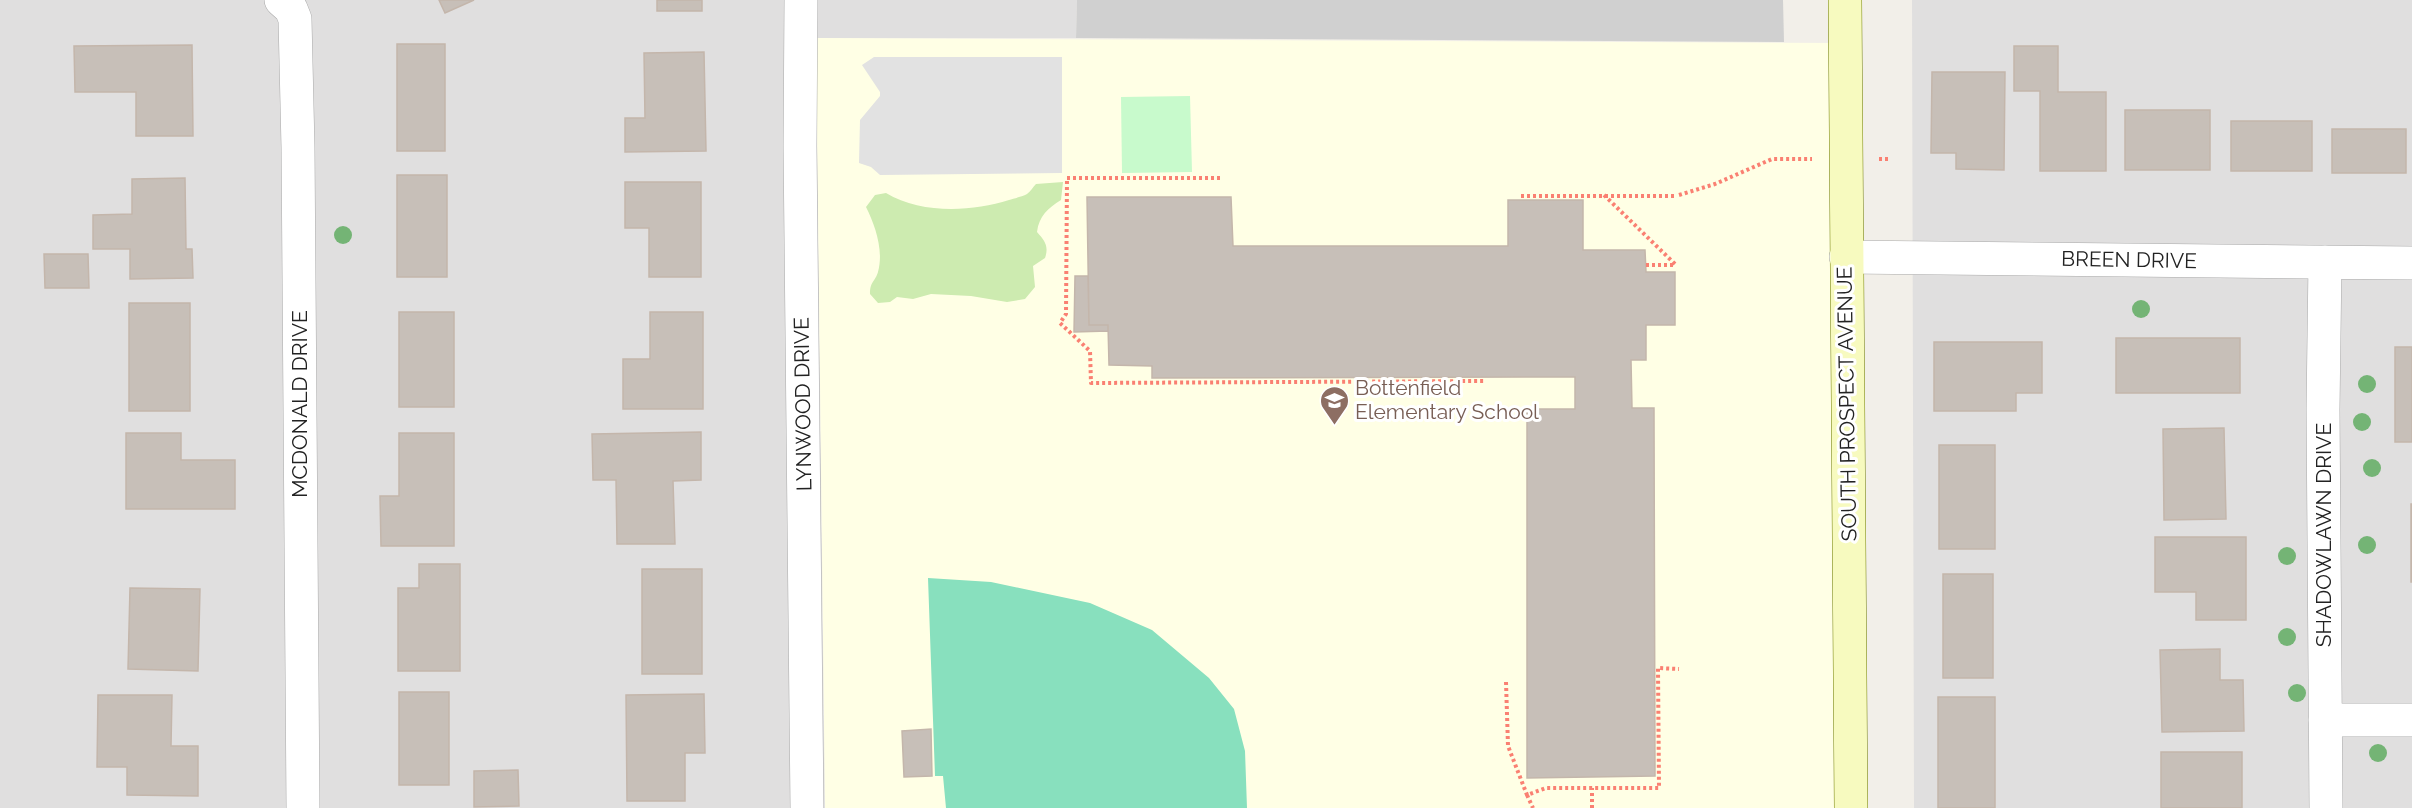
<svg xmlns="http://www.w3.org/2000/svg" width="2412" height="808" viewBox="0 0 2412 808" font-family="Raleway,sans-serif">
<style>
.residential{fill:#e0dfdf}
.education{fill:#ffffe5}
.religious{fill:#d0d0d0}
.grass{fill:#cdebb0}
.park{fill:#c8facc}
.pitch{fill:#88e0be}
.parking{fill:#e2e2e2}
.building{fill:#c7bfb8;stroke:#c4b6ab;stroke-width:1.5}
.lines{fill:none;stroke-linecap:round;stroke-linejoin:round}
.street-casing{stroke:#a9a9a9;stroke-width:34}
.secondary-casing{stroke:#707d05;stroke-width:34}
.path{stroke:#fa8072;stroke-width:4;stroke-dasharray:3 3;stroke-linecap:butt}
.street{stroke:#fff;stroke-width:33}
.secondary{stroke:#f7fabf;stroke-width:33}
.tree{fill:#74b475}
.labels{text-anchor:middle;stroke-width:6;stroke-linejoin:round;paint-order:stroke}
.street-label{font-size:21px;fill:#222;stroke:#fff}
.education-label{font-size:21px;fill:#785e54;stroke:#fff;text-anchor:start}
</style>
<rect width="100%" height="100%" fill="#f2efe9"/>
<path class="residential" d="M0,0H1077L1076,38H816L825,808H0Z
M1912,0H2412V808H1914Z"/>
<path class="education" d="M816,38L1849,43L1845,808H825Z"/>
<path class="religious" d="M1077,0H1783L1784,42L1076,38Z"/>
<path class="grass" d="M1063,182L1061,200C1048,208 1039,216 1037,232C1045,241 1049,246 1045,258L1033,266L1035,287L1025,299L1007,302L971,296L931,294L913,299L897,297L890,302L878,303L870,294C870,281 875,282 878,272C884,250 875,225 866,207L875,195L886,193C921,214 971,212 1009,200C1014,198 1022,197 1027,194C1030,192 1033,187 1036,184Z"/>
<path class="park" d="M1190,96L1192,172L1122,173L1121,97Z"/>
<path class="pitch" d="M928,578L991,582L1090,603L1152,630L1209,678L1234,709L1245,751L1247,808H946L943,776H935Z"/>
<path class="parking" d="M874,57H1062V173L880,175L871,167L859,163L860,120L880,96V92L862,65Z"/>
<path class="building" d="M439,0H474L445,13Z
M657,0H702V11H657Z
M397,44H445V151H397Z
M192,45L193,136H136V92H75L74,46Z
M2014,46H2058V92H2106V171H2040V91H2014Z
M704,52L706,151L625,152V118H645L644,53Z
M1932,72H2005L2004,170L1956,169V153H1931Z
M2125,110H2210V170H2125Z
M2231,121H2312V171H2231Z
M2332,129H2406V173H2332Z
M397,175H447V277H397Z
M185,178L186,249H192L193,278L130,279V249H93V215L132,214V179Z
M625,182H701V277H649V228H625Z
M1087,197H1231L1233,246H1508V200H1583V250H1645L1646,272H1675V325H1646V360H1631L1632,408H1654L1655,776L1527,778V409H1575V377L1152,378V366L1109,365L1108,325H1089Z
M44,254H88L89,288H45Z
M1075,276H1088L1089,325H1108V331L1074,332Z
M129,303H190V411H129Z
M399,312H454V407H399Z
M650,312H703V409H623V359H650Z
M2116,338H2240V393H2116Z
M1934,342H2042V393H2016V411H1934Z
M2395,347H2412V442H2395Z
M2224,428L2226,519L2164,520L2163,429Z
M701,432V480L673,481L675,544H617L616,480H593L592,434Z
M126,433H181V460H235V509H126Z
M399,433H454V546H381L380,496H399Z
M1939,445H1995V549H1939Z
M2411,504H2412V582H2411Z
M2155,537H2246V620H2196V592H2155Z
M419,564H460V671H398V588H419Z
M642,569H702V674H642Z
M1943,574H1993V678H1943Z
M130,588L200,589L198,671L128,669Z
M2220,649V680H2243L2244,731L2162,732L2160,650Z
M399,692H449V785H399Z
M704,694L705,753H685V801H627L626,695Z
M98,695H172L171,746H198V796L127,795V767H97Z
M1938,697H1995V808H1938Z
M931,729L932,776L904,777L902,731Z
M2161,752H2242V808H2161Z
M518,770L519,806L474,807V771Z"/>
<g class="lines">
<defs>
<path id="street" d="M281,0L291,9L295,19L298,148L303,808
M801,0L800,146L807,808
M1846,257L2412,263
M2325,262L2323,409L2326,808
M2325,720H2412"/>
<path id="secondary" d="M1845,0L1851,808"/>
</defs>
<use href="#street" class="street-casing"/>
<use href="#secondary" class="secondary-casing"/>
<path class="path" d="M1879,159H1890
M1220,178H1067L1066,314L1060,323L1090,351L1091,383L1486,381
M1604,195L1676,265
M1679,195L1715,184L1772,159H1812
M1521,196H1676
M1646,265H1675
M1506,682L1508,746L1527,795L1546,788H1659L1658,668L1679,669
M1527,795L1533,808
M1592,808V788"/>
<use href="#street" class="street"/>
<use href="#secondary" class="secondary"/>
</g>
<g class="tree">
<circle cx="343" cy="235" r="9"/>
<circle cx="2141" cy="309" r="9"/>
<circle cx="2367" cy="384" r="9"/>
<circle cx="2362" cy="422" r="9"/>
<circle cx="2372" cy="468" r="9"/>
<circle cx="2367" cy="545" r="9"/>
<circle cx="2287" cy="556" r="9"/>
<circle cx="2287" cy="637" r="9"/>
<circle cx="2297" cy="693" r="9"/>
<circle cx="2378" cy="753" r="9"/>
</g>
<defs>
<symbol id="school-pin" viewBox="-11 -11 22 30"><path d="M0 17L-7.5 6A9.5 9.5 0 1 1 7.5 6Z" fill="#8d6e63" stroke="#fff"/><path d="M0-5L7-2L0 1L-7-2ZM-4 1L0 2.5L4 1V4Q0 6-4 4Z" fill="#fff"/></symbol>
</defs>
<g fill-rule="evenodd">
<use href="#school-pin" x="1318" y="384" width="33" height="45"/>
</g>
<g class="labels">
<g class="street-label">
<text transform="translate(2129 260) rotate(1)" y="7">BREEN DRIVE</text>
<text transform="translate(300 404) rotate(-90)" y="7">MCDONALD DRIVE</text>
<text transform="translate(803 404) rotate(-91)" y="7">LYNWOOD DRIVE</text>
<text transform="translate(1847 404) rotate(-91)" y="7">SOUTH PROSPECT AVENUE</text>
<text transform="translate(2324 535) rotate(-90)" y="7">SHADOWLAWN DRIVE</text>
</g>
<g class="education-label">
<text x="1355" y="395">Bottenfield<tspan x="1355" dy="24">Elementary School</tspan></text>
</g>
</g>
</svg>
